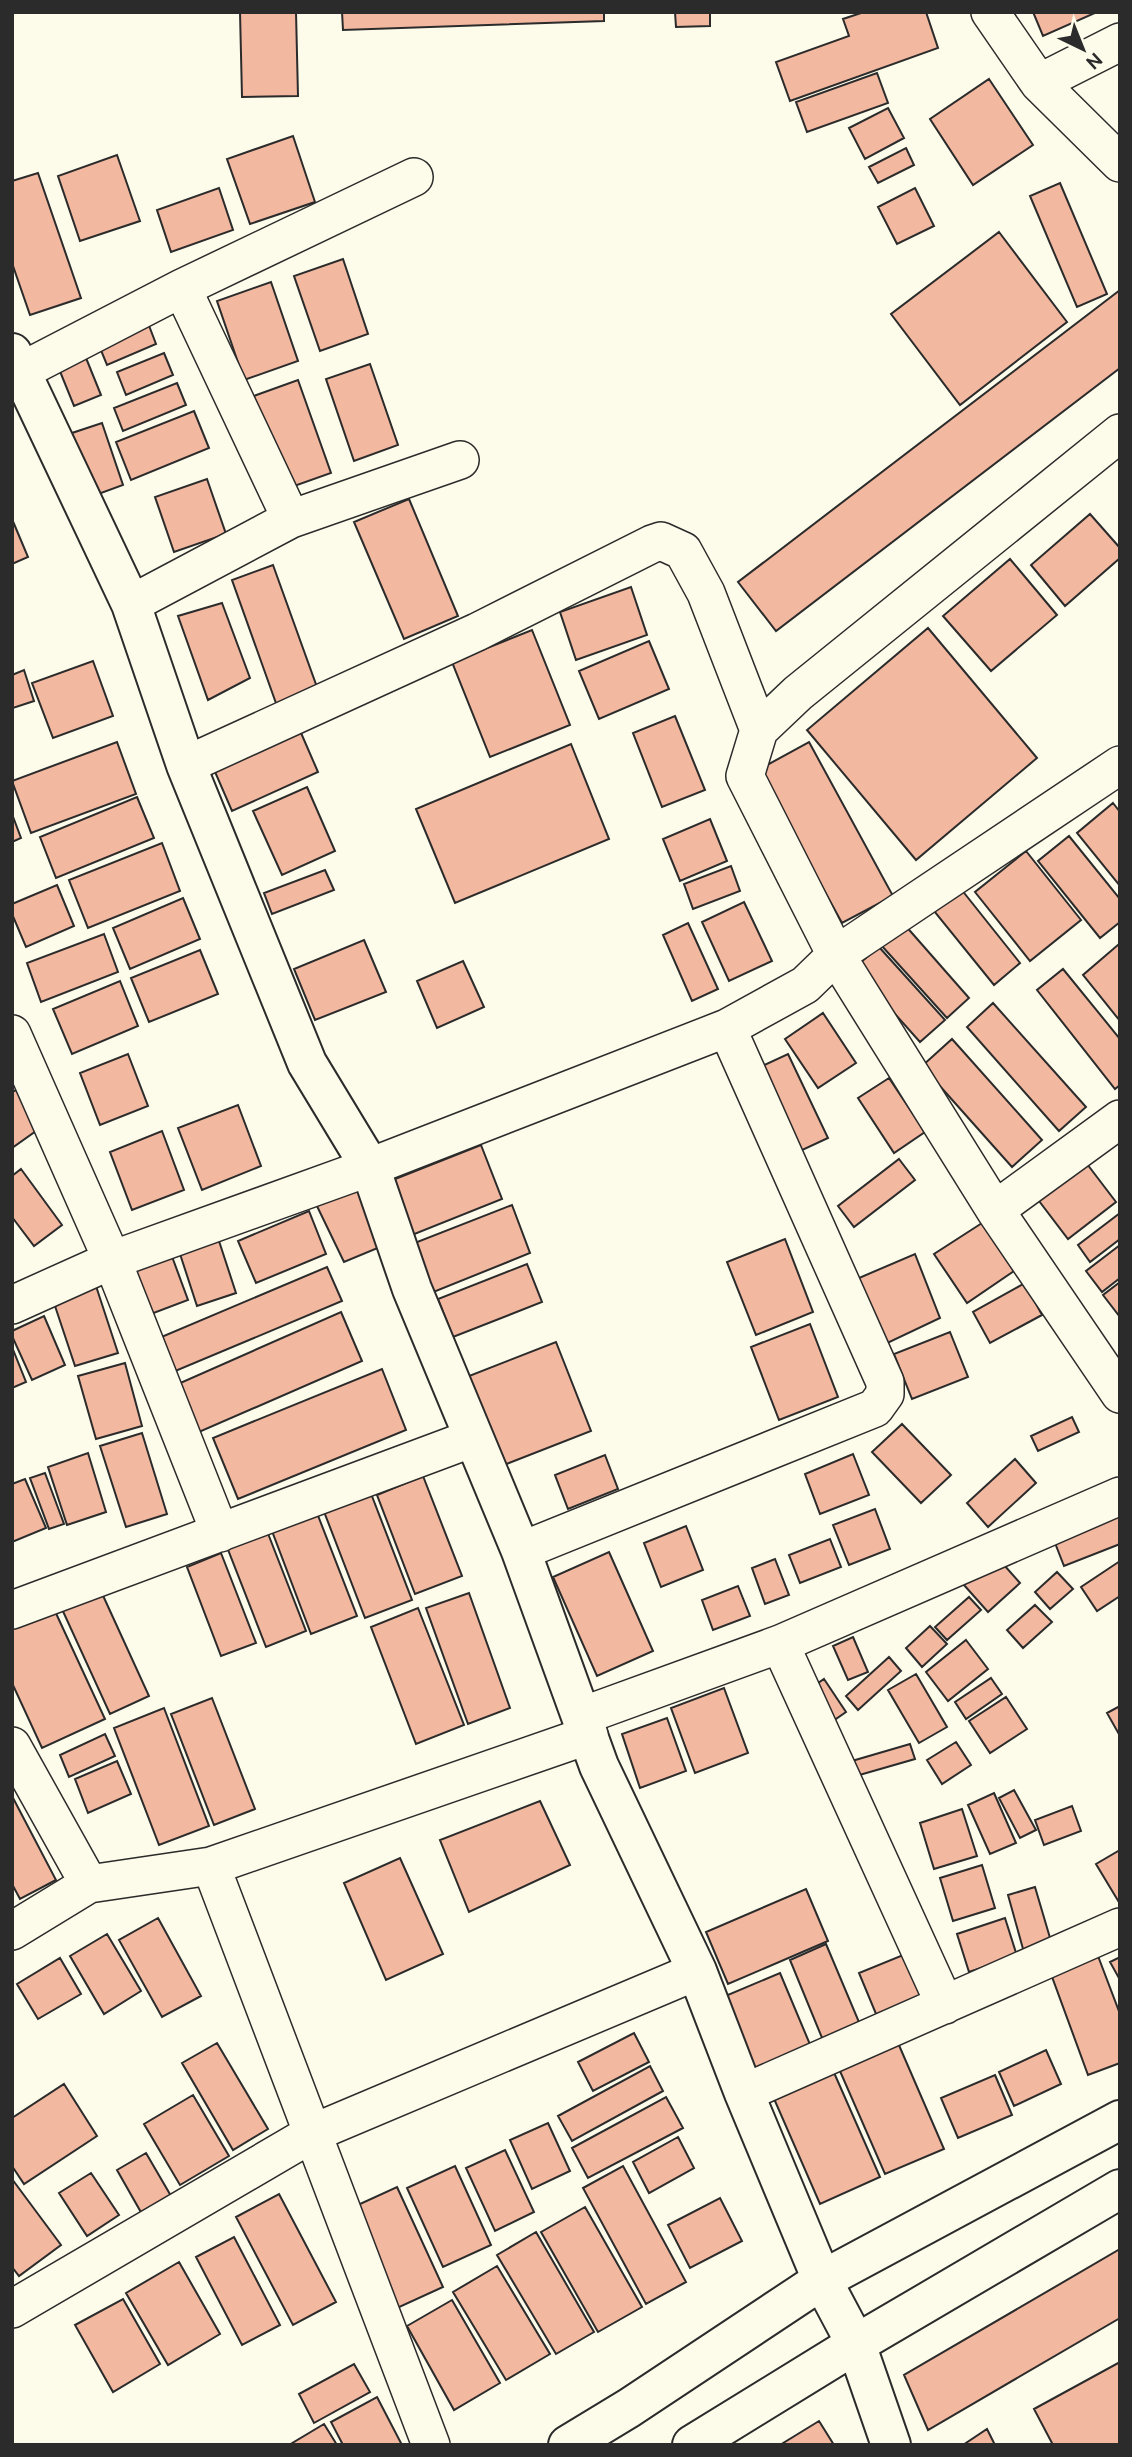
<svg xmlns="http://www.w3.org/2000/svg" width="1132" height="2457" viewBox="0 0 1132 2457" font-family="Ubuntu,sans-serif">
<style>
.building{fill:#f2b8a0;stroke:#2b2b2b;stroke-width:2}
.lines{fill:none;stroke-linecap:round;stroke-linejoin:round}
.street-casing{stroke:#2b2b2b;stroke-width:40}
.secondary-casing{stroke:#2b2b2b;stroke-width:42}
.primary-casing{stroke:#2b2b2b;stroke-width:42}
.street{stroke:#fdfbea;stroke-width:37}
.secondary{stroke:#fdfbea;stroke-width:38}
.primary{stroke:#fdfbea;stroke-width:38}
</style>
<rect width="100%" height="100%" fill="#fdfbea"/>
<path class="building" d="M240,12H296L298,96L242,97Z
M342,12H604V21L343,30Z
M675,12H710V26L676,27Z
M864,12H926L938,48L790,101L776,62L849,36L843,19Z
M1033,12H1094L1095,13L1043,36Z
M877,73L888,103L807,132L796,102Z
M989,79L1033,145L973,185L930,119Z
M888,108L904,138L865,159L849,128Z
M293,136L315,202L250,224L227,159Z
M906,148L914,165L878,183L869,167Z
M117,155L140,221L80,241L58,176Z
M38,173L81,298L30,315L12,263V181Z
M1060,183L1107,294L1077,307L1030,196Z
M219,188L233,230L171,252L157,210Z
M915,188L934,226L897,244L878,207Z
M999,232L1067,322L960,405L891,314Z
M343,259L368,334L320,351L294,276Z
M271,282L298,361L244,380L217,301Z
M1120,290V368L776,631L738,582Z
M148,323L156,344L107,365L98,343Z
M84,353L101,395L74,406L57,364Z
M164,353L173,375L126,395L117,372Z
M370,364L398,445L354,461L326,379Z
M298,380L331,473L283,490L251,397Z
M177,383L186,405L123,431L114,408Z
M194,411L209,448L131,480L116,442Z
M102,423L123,485L93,496L72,433Z
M207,479L226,534L174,552L155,497Z
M409,499L458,616L404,639L354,522Z
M1090,514L1120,548V558L1065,606L1031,565Z
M12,519L28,557L12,564Z
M1010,559L1057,615L991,671L943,616Z
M273,565L318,690L277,706L232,580Z
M631,587L647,635L576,660L560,612Z
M222,603L250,678L208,700L178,616Z
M928,628L1037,758L916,860L807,730Z
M532,630L570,725L490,757L452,662Z
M649,641L669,689L599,719L579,671Z
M93,661L113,716L53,738L32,683Z
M24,670L34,701L13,708L12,675Z
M675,716L705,790L662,807L633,733Z
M298,726L318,772L232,811L212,765Z
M117,742L136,794L31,833L12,781Z
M809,742L893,896L842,923L758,770Z
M571,744L609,839L455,903L416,809Z
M307,787L335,851L282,875L253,811Z
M137,797L154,838L56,878L40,837Z
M1113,803L1120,812V886L1077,833Z
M12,814L21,838L12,842Z
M710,819L727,861L680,881L663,839Z
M1069,836L1120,899V922L1100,938L1038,861Z
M162,843L180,891L88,928L69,880Z
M1026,851L1081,920L1030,961L975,892Z
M731,866L740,891L693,909L684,884Z
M325,870L334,890L272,914L264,893Z
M57,885L74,926L26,947L12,914V904Z
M961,889L1020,963L994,985L934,911Z
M183,898L200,939L130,969L113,928Z
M744,902L772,961L729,981L702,922Z
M688,923L718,989L692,1001L663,935Z
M904,924L969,998L947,1018L881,945Z
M104,934L118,972L41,1002L27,963Z
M364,940L386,992L315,1020L294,969Z
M1119,944L1120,945V1021L1083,975Z
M879,947L945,1020L920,1042L854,968Z
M200,950L218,994L149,1022L131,978Z
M463,961L484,1007L437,1028L417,981Z
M1063,969L1120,1039V1085L1115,1089L1037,990Z
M120,981L138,1026L72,1054L53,1009Z
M993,1003L1086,1107L1059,1131L967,1027Z
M823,1013L856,1063L818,1088L785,1039Z
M952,1039L1042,1140L1012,1167L922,1066Z
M128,1054L148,1106L100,1125L80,1073Z
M788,1054L828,1138L798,1152L758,1068Z
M889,1078L925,1132L894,1153L858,1098Z
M16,1090L43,1126L12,1148V1092Z
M238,1105L261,1166L202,1190L178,1128Z
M162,1131L184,1190L132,1210L110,1152Z
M481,1145L502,1199L407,1237L385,1183Z
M899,1159L915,1180L854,1227L838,1206Z
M1084,1160L1116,1202L1068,1239L1036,1197Z
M21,1169L62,1225L34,1246L12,1217V1176Z
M363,1183L385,1245L344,1262L315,1202Z
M512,1205L530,1253L431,1293L412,1244Z
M309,1211L326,1254L256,1283L238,1241Z
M1120,1213V1239L1090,1262L1078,1245Z
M982,1223L1014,1271L967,1303L934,1254Z
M785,1239L813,1312L756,1335L727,1262Z
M219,1241L236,1293L197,1306L180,1254Z
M1120,1245V1278L1102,1292L1086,1271Z
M170,1251L188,1300L151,1314L133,1265Z
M915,1254L940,1318L879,1347L852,1281Z
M527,1264L542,1302L453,1337L438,1299Z
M327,1267L342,1301L173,1372L159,1338Z
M1120,1282V1317L1103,1295Z
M95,1283L118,1353L75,1366L52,1297Z
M1025,1283L1042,1315L990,1343L973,1312Z
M341,1312L362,1361L199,1432L178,1384Z
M44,1316L65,1365L32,1380L12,1336V1331Z
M810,1324L838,1397L779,1420L751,1347Z
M950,1332L968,1377L912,1399L894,1354Z
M556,1342L591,1431L504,1465L469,1376Z
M12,1347L26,1382L12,1388Z
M125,1363L142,1426L96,1439L78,1376Z
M382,1369L406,1430L238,1499L213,1438Z
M1072,1417L1079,1432L1038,1451L1031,1436Z
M902,1424L951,1475L921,1503L872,1452Z
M142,1433L167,1514L126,1527L100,1446Z
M88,1453L106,1512L67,1525L48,1467Z
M853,1454L869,1495L820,1514L805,1474Z
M605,1455L618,1489L568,1509L555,1475Z
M1015,1459L1036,1483L988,1527L967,1503Z
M45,1473L64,1524L49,1529L30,1478Z
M423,1476L462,1576L415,1594L377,1495Z
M25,1479L46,1528L12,1542V1484Z
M370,1491L412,1600L365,1618L323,1509Z
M1119,1503L1120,1544L1064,1566L1050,1530Z
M875,1509L890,1549L849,1565L833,1525Z
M317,1513L357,1616L311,1634L272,1531Z
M686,1526L703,1570L661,1587L644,1543Z
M267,1531L306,1631L266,1647L227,1547Z
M830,1539L841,1567L800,1583L789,1555Z
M609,1552L653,1651L597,1676L553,1577Z
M221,1553L256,1643L221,1656L187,1567Z
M996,1556L1020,1583L988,1612L964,1585Z
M775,1559L789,1595L765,1604L752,1568Z
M1120,1561V1596L1097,1611L1081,1587Z
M1057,1572L1073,1589L1050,1609L1035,1592Z
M738,1586L750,1616L713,1630L702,1600Z
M100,1589L149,1696L110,1714L61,1607Z
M469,1593L510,1708L468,1724L426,1608Z
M969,1597L981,1610L947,1640L935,1627Z
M1035,1605L1052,1622L1023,1648L1007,1630Z
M418,1608L464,1725L416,1744L371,1627Z
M54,1609L105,1719L42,1748L12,1683V1628Z
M930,1626L947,1644L922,1667L906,1648Z
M853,1637L868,1672L848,1680L833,1646Z
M966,1640L988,1669L948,1701L926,1672Z
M889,1657L901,1671L858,1710L846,1696Z
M916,1674L947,1727L919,1743L888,1690Z
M991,1678L1002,1694L966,1719L955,1702Z
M824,1679L846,1712L830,1723L808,1690Z
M724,1688L748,1753L695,1773L671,1708Z
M1006,1697L1027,1729L990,1753L969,1721Z
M212,1698L255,1809L214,1825L171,1714Z
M1120,1706V1736L1107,1713Z
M164,1708L209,1826L159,1845L114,1728Z
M667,1718L686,1771L640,1788L622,1734Z
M105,1734L115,1756L69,1777L60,1755Z
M956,1742L971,1765L942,1784L927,1760Z
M910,1744L915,1759L849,1778L845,1763Z
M117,1761L131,1794L88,1813L75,1779Z
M1014,1790L1036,1830L1020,1838L999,1798Z
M994,1793L1016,1843L990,1854L968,1805Z
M12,1796L56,1880L20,1899L12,1884Z
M540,1801L570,1865L469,1912L440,1840Z
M1072,1806L1081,1831L1044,1845L1035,1820Z
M962,1809L977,1856L934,1869L920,1823Z
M1120,1850V1904L1096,1864Z
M400,1858L443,1954L386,1980L344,1883Z
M982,1865L995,1908L953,1921L940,1878Z
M1035,1887L1053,1948L1025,1956L1008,1895Z
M806,1889L828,1941L728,1984L706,1932Z
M158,1918L201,1996L162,2017L119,1940Z
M1005,1918L1017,1956L969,1972L957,1934Z
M107,1934L141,1991L104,2014L70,1956Z
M826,1944L864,2034L827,2050L790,1960Z
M908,1953L930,2006L881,2026L859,1973Z
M1098,1956L1120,2014V2063L1088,2075L1051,1974Z
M1120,1957V1980L1110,1962Z
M60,1958L81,1994L38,2019L17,1984Z
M780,1973L814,2054L757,2079L723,1997Z
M634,2033L649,2062L593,2091L578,2062Z
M895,2036L944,2149L885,2174L836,2062Z
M217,2043L268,2129L233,2150L182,2063Z
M1046,2050L1061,2084L1014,2106L999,2072Z
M828,2059L880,2177L820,2204L768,2085Z
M650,2066L663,2091L572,2141L558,2116Z
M995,2075L1012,2115L958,2138L941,2098Z
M64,2084L97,2136L24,2184L12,2166V2118Z
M193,2095L229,2156L180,2185L144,2124Z
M666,2097L683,2128L588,2178L572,2148Z
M548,2123L570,2171L532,2189L510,2140Z
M678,2137L694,2168L649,2193L633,2162Z
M505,2150L534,2212L495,2231L466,2168Z
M146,2153L171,2196L142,2214L117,2170Z
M455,2166L491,2245L443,2267L407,2188Z
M623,2166L686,2282L646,2304L583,2188Z
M91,2173L119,2215L87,2236L59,2193Z
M12,2179L61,2245L19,2276L12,2267Z
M397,2187L443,2287L395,2309L349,2209Z
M279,2194L336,2302L293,2325L236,2217Z
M720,2198L742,2241L690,2268L668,2225Z
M585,2207L642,2307L598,2332L541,2232Z
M536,2232L594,2332L556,2354L497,2255Z
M234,2237L280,2325L242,2345L196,2257Z
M1120,2249V2318L928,2430L904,2375Z
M179,2262L220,2334L168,2365L126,2293Z
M497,2266L550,2354L506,2380L453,2292Z
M123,2299L160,2364L113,2392L75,2325Z
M452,2300L500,2383L454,2410L407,2326Z
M1120,2362V2445H1053L1034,2409Z
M354,2364L370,2392L314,2423L299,2394Z
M377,2397L402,2445H343L331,2422Z
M819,2421L834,2445H780Z
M324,2424L337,2445H289Z
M987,2429L995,2445H963Z"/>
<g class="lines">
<defs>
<path id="street" d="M990,12L1039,83L1120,163
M1039,83L1120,42
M182,288L291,519
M12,376L182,288L414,177
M131,604L291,519L460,460
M186,765L477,632L652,544L661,541L683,551L706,593L759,730
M12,1034L112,1260L220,1533
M1120,1119L995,1210L1120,1394
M995,1210L836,955L1120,765
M12,1305L112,1260L370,1167L727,1028L805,985L836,955L745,776L759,730L798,693L1120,433
M521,1551L875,1408L885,1394V1382L727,1028
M12,1610L473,1438
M780,1644L945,2005
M582,1716L780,1644L1120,1496
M12,1746L89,1884
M211,1866L431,2445
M12,1931L89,1884L211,1866L589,1735
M744,2093L1120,1927
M12,2309L313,2133L697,1971"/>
<path id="secondary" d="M12,353L131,604L186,765L307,1063L370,1167L412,1289L521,1551L599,1766L697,1971L744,2093L822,2280L856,2344L891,2445"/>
<path id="primary" d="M568,2445L629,2408L822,2280L1120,2120
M692,2445L856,2344L1120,2189"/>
</defs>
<use href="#street" class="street-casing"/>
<use href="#secondary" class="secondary-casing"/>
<use href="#primary" class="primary-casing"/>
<use href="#street" class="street"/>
<use href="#secondary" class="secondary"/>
<use href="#primary" class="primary"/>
</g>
<rect width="1132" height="2457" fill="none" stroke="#2b2b2b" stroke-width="28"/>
<g transform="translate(1083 49) rotate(137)" stroke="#fdfbea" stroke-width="5" paint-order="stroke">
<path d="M0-5L12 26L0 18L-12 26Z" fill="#2b2b2b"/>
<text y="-10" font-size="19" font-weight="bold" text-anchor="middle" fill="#2b2b2b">N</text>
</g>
</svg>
